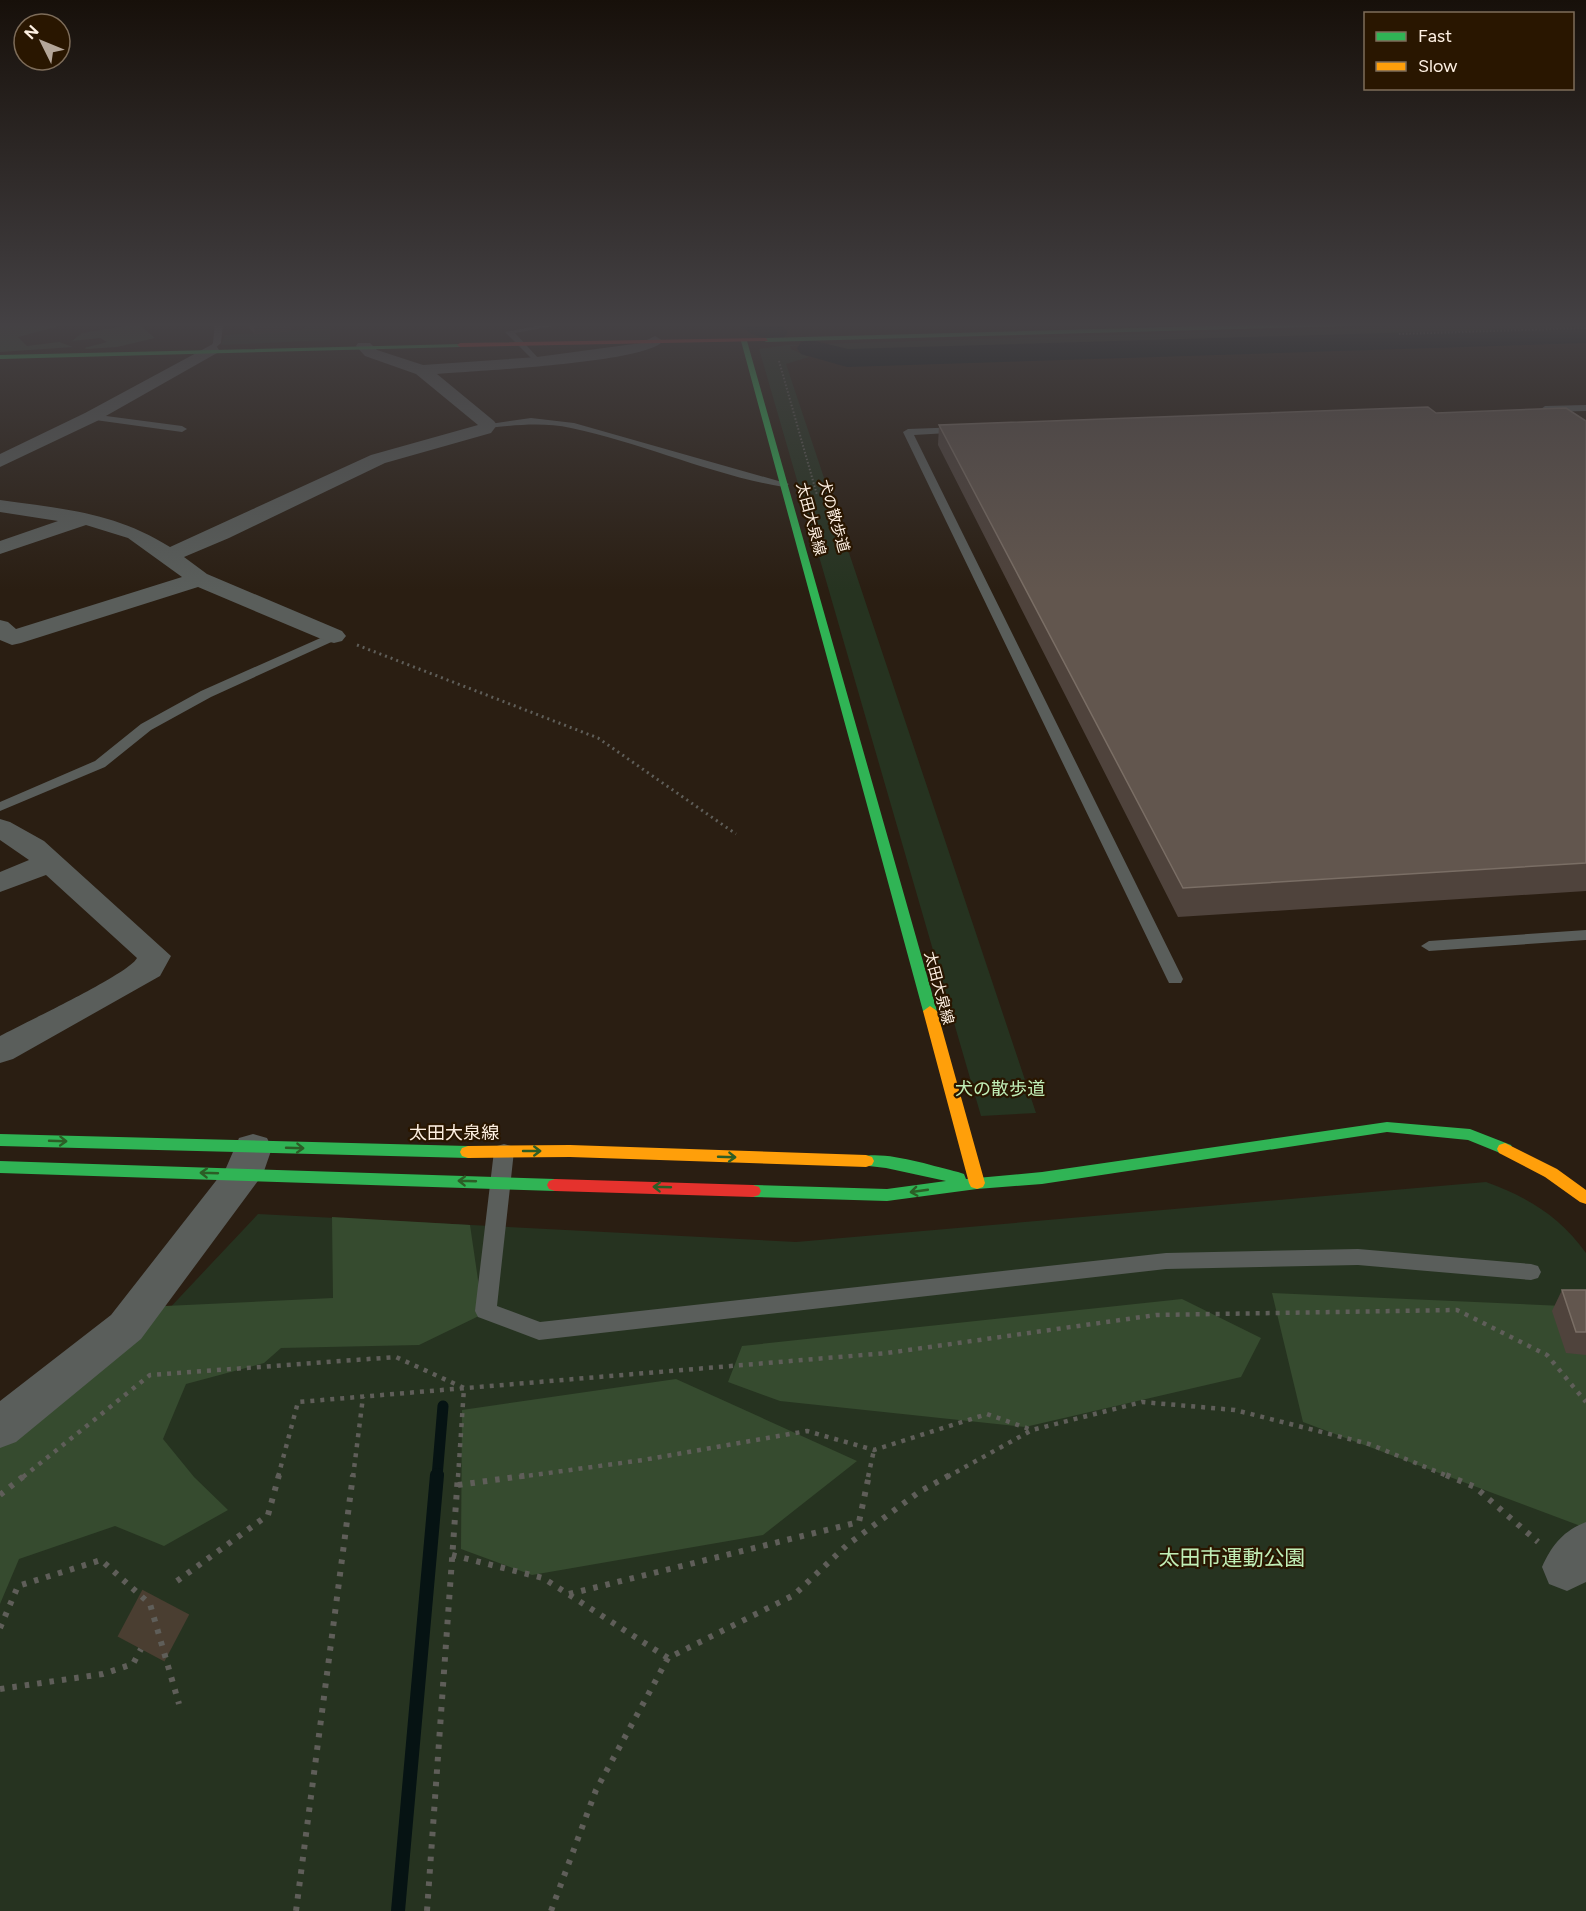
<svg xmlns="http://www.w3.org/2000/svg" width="1586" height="1911" viewBox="0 0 1586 1911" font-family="Figtree,'Noto Sans JP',sans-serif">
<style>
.green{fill:#263320}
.forest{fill:#364b2f}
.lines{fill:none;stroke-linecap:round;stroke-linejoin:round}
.stream-far1{stroke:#061313;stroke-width:11}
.stream{stroke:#061313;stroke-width:14}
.river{fill:#061313;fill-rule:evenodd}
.street-tunnel{stroke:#4a3e31;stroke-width:53;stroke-dasharray:53 27;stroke-linecap:butt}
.path-far3{stroke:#5f5e59;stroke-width:2;stroke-dasharray:1.5 2;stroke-linecap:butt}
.path-far2{stroke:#5f5e59;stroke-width:3;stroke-dasharray:2 4;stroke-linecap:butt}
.path-far1{stroke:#5f5e59;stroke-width:4.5;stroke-dasharray:4 6;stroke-linecap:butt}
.path{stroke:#5f5e59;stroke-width:6;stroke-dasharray:4.5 8;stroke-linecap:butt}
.lane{fill:#5a5e5b;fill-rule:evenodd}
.street{fill:#5a5e5b;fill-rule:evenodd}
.fast{fill:#30b455;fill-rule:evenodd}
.slow{fill:#ff9f0a;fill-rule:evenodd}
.jam{fill:#e5322d;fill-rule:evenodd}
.wall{fill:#4f433c}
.shaded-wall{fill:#382c24}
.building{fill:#62564e;stroke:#7a6e65;stroke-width:1.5}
.oneway{stroke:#2c5d26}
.labels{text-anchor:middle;stroke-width:4.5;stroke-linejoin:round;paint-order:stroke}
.far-street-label{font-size:15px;fill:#fef0e2;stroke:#291600}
.park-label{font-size:18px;fill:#c0eeb6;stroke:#291600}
.street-label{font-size:18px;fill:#fef0e2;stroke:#291600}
.near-park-label{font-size:21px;fill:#c0eeb6;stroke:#291600}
</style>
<rect width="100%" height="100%" fill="#2a1e12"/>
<path class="green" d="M330,323V340L221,345L225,335L301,330L309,325Z
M1502,323H1586V332L841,353L811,345L790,346L791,349L809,357L786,364L1036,1113L981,1116L759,349L788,345Z
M1486,1182C1527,1197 1560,1216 1586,1253V1911H0V1447L149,1330L258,1214L796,1242Z"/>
<path class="forest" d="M0,323H70L18,337L27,346L59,342L73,347L0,352Z
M138,324L155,338L117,347L87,349L84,348L107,342L100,338L72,341L82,333Z
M332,1217L470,1225L483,1314L419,1345L281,1348L264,1363L186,1384L163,1439L194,1477L228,1510L164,1546L115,1526L19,1559L0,1604V1439L165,1306L333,1298Z
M1272,1293L1586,1307V1528L1303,1422Z
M1182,1299L1261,1338L1241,1377L1025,1427L780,1401L728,1382L742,1346Z
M676,1379L857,1461L763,1535L532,1575L461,1549L462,1410Z"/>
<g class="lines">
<path class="stream-far1" d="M437,1477L443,1406"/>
<path class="stream" d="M398,1911L437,1475"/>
<path class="river" d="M739,323C754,323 778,318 788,332L784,338C769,341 747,336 739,323Z
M1586,327V343L847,367L801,354L797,348L801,342L811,340L848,349Z"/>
<path class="street-tunnel" d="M141,1649L177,1581"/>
<path class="path-far3" d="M1399,334L1586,328
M779,361L817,495"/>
<path class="path-far2" d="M357,645L598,738L736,834"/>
<path class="path-far1" d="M23,1477L150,1375L396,1357L464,1388
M278,1477L298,1402L887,1353L1156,1315L1457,1310L1547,1355L1586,1402
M353,1477L363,1397
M458,1477L464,1388
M519,1477L643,1460L807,1431L874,1450L987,1414L1032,1430
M868,1477L874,1450
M947,1477L1032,1430L1142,1402L1235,1410L1369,1444L1450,1477"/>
<path class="path" d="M1446,1475L1475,1487L1538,1542
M458,1485L530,1475
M0,1495L25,1475
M452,1555L543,1578L668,1658
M177,1581L268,1515L279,1475
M569,1594L859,1522L869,1475
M0,1628L18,1586L101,1560L150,1604L179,1704
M0,1689L103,1674L133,1664L141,1649
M296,1911L353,1475
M427,1911L458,1475
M551,1911L596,1790L668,1658L794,1595L847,1545L919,1492L950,1475"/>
<path class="lane" d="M215,323H223L221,343L211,352L207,350L213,343Z
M551,323H569L515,333L540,360L537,364L505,332Z
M1586,405V411L1545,412L1541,409L1545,406Z
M91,414L182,426L187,429L182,432L88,419V415Z
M531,418L574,423L789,484L784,487C711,475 643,443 571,428C543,422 516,425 488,428L483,425Z
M962,427L967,430L965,432L914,435L1183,979L1181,983H1169L1167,979L903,432L908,429Z
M334,632L338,633V639L211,697L151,730L105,767L0,811V802L95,761L141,724L201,691Z
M1586,930V940L1429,951L1421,946L1429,941Z
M504,1144L511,1146L514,1151L497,1306L540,1322L1166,1253L1358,1249L1531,1264L1538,1266L1541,1272L1538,1278L1531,1280L1358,1265L1166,1269L539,1340L478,1317L475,1311L494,1151L497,1146Z"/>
<path class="street" d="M655,336L663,341C646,363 473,371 437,374L494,421L497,425L491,433L385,463L229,538L184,557L207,574L342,631L346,636L342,641L334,643L326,641L198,587L21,643L12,645L0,640V620L8,622L16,629L182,577L128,538L86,525L0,554V541L58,521L0,512V500C63,509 114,512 170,547L371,455L478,425L416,374L365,356L356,346L358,343H370L377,350L423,365L537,357L641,343Z
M211,345L217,347L219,350L217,353L97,421L0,467V454L85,413Z
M0,819L10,822L44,841L171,956L160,976L13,1059L0,1063V1036C22,1024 129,974 137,958L46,875L0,892V872L29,860L0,840Z
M253,1134L267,1138L272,1148L263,1174L141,1339L16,1442L0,1448V1401L111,1315L226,1168L239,1138Z
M1586,1522V1582L1567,1591L1549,1584L1542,1567C1552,1545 1563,1531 1586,1522Z"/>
<path class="fast" d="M1316,323H1385L1382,325L766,342L763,340L766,338Z
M744,339L747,341L937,1011L935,1014L930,1016L923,1011L741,341Z
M462,344L460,347L0,359V355Z
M1387,1122L1470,1129L1511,1145L1513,1149L1511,1153L1505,1155L1468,1140L1387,1132L1042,1184L977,1189L887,1201L753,1197L747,1195L745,1191L747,1187L753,1185L887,1189L946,1181L886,1168L860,1165L858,1161L860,1157C885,1150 932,1166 958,1172L964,1174L966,1179L1042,1172Z
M0,1134L468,1146L474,1148L476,1152L474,1156L468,1158L0,1146Z
M0,1161L555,1179L561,1181L563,1185L561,1189L555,1191L0,1173Z"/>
<path class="slow" d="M930,1006L937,1011L985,1183L983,1187L977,1189L971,1187L969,1183L923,1011Z
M1505,1143L1557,1169L1586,1190V1204L1580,1202L1545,1177L1499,1153L1497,1149L1499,1145Z
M570,1145L866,1155L872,1157L874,1161L872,1165L866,1167L570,1157L468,1158L462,1156L460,1152L462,1148L468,1146Z"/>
<path class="jam" d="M766,338L768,341L460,347L457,345L460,343Z
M555,1179L753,1185L759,1187L761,1191L759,1195L753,1197L555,1191L549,1189L547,1185L549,1181Z"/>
</g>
<path class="wall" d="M245,323H290L291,331L255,334Z
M1436,413L1586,421V891L1178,917L938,445L939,425Z
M1562,1290H1586V1355L1566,1353L1552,1311Z"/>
<path class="shaded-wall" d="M253,323H290L291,331L255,334Z"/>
<path class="building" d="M1428,407L1436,413L1566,408L1586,421V863L1183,888L939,425Z
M1562,1290H1586V1332H1576Z"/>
<defs><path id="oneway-shaft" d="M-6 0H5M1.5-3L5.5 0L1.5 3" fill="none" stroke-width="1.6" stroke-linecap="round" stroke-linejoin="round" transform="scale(1.5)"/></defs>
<g class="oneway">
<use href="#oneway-shaft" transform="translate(58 1141) rotate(2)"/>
<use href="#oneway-shaft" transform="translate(295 1148) rotate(2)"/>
<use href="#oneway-shaft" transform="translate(532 1151)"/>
<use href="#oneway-shaft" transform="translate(727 1157) rotate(2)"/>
<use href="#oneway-shaft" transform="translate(209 1173) rotate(-178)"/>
<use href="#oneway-shaft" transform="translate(467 1181) rotate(-178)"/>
<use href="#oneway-shaft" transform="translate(662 1187) rotate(-178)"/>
<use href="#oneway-shaft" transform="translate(919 1191) rotate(172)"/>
</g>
<linearGradient id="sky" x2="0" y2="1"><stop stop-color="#17100a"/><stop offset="0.55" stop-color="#444144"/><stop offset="1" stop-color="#444144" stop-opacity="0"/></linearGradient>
<rect width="1586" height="590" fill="url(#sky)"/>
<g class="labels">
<g class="far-street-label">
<text transform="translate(834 516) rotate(74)" y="5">犬の散歩道</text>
<text transform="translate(811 519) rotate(75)" y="5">太田大泉線</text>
<text transform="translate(939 988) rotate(75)" y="5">太田大泉線</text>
</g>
<g class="park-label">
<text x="1000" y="1095">犬の散歩道</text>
</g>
<g class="street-label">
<text x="454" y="1139">太田大泉線</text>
</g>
<g class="near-park-label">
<text x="1232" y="1565">太田市運動公園</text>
</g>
</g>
<rect x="1364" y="12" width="210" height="78" fill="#291600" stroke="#7e6d5a" stroke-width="1.5"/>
<rect x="1376" y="32" width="30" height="9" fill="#30b455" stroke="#7e6d5a" stroke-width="1.5"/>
<text x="1418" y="42" font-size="18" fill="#fef0e2">Fast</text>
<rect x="1376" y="62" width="30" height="9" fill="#ff9f0a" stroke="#7e6d5a" stroke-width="1.5"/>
<text x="1418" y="72" font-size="18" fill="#fef0e2">Slow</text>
<g transform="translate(42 42) rotate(313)"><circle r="28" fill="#291600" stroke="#7e6d5a" stroke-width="1.5"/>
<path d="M0-4.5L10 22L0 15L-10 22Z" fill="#b4a699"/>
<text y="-9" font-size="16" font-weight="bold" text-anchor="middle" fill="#fef0e2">N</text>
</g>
</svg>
